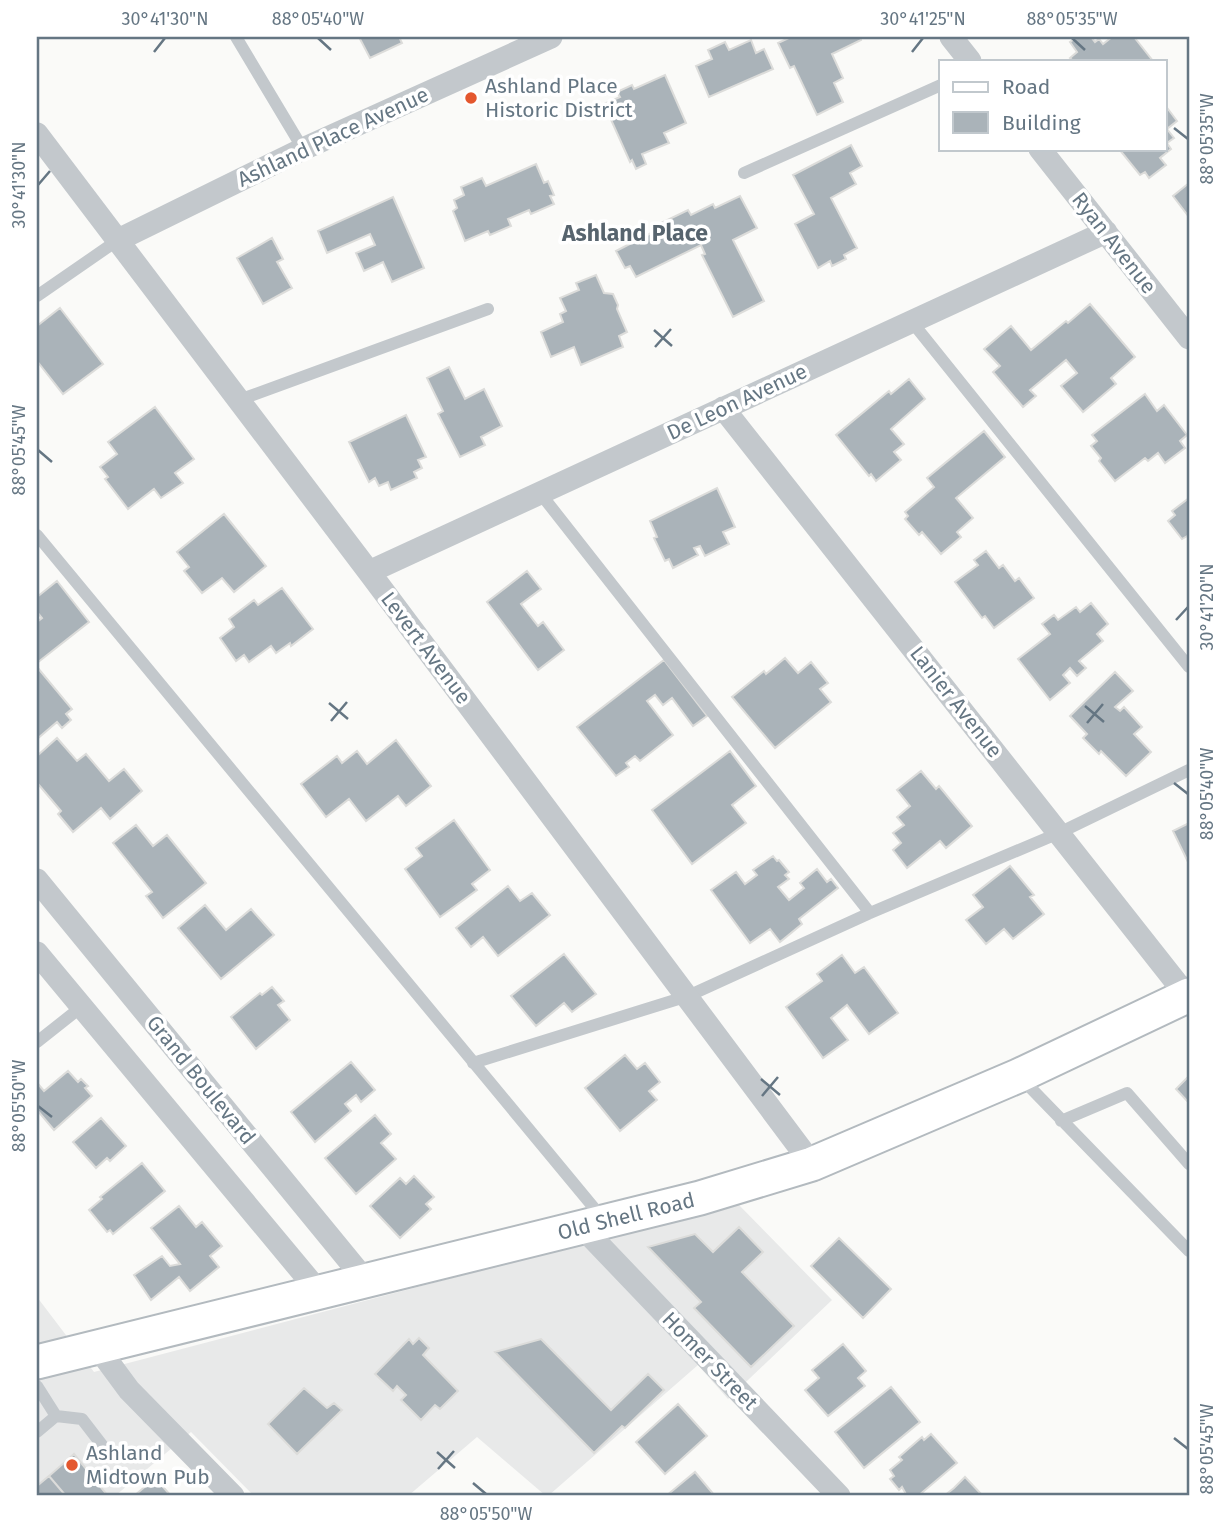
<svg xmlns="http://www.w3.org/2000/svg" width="1226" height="1533" viewBox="0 0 1226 1533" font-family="'Fira Sans',sans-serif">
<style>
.built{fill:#e8e9e9}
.building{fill:#aab3b9;stroke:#dcdcda;stroke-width:2}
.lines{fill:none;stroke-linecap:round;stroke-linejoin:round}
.secondary-casing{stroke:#b3babf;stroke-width:37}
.lane{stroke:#c3c8cc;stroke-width:12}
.street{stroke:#c3c8cc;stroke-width:23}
.secondary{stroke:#fff;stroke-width:33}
.ticks{fill:none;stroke:#657683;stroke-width:2.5}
.poi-dot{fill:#e4572e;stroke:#fff;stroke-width:2.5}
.labels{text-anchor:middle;stroke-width:7;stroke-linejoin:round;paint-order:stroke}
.poi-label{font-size:21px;fill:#657683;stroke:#fff;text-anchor:start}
.street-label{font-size:21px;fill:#657683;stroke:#fff}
.neighbourhood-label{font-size:23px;font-weight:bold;fill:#57646e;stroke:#fff}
.neatline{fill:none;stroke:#657683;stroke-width:2.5}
.ticks-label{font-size:18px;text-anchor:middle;fill:#657683}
</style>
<rect width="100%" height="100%" fill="#fafaf8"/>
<path class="built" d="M737,1203L832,1300L728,1399L698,1365L548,1496H546L477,1437L408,1496H254L191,1432L115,1496H37V1297L94,1372Z"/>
<path class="building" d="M359,37H399L402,43L370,58Z
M788,37H860L861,40L832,54L843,78L834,83L843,102L817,115L794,66L790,68L778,43L789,38Z
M1077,37H1091L1095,42L1099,39L1103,44L1112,37H1134L1153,61H1073L1070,58L1077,52L1070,42Z
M751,40L756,53L764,49L773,69L709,97L696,66L712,59L708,50L725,42L729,50Z
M665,75L686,123L664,133L669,143L642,154L646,164L636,169L632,160L630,162L604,104L620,97L617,92L632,85L634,89Z
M1165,105L1177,121L1167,129L1174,138L1167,143L1171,149L1160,158L1166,165L1149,178L1145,172L1140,175L1119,149H1165Z
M851,145L862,166L850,173L856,184L831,198L857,248L844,255L846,259L832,266L830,261L818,268L795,224L814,214L793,175Z
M536,164L544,183L548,181L554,195L550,196L554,204L531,214L529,210L508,219L511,226L490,235L488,231L465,241L453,211L457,208L454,200L464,195L461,187L482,178L486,186Z
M1189,183V217L1173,196Z
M740,196L757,228L733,240L764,301L733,317L702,255L705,254L701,245L636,277L630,266L625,268L616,251L659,229L657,225L688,210L691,215L713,204L715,208Z
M393,197L424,268L392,282L383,262L364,271L356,253L375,245L370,234L327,253L318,231Z
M272,238L283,259L277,262L292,288L263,304L237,258Z
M596,275L604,293L613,294L618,305L617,309L627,332L619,336L623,347L581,365L574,347L551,357L541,332L563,322L560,314L566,311L560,298L579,290L576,283Z
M1090,304L1135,357L1111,378L1116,384L1083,412L1061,386L1077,373L1066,360L1030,390L1036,396L1023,407L993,372L1000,366L984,349L1011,326L1031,350L1066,321L1068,323Z
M60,308L103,364L63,394L37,361V326Z
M449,367L465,399L484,389L502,426L481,437L485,445L460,457L438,414L443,411L427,378Z
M909,379L925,399L891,429L904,444L894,452L901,460L876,481L871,474L869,476L836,435L889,391L891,394Z
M1145,394L1157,411L1164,405L1187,435L1180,441L1185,448L1165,463L1158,453L1148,461L1145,458L1115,481L1099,461L1101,458L1091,446L1097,441L1092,435Z
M155,407L194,459L175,473L183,483L161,498L154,489L128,509L105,479L108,477L100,467L117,454L108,442Z
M406,415L426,457L418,460L422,468L414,472L417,478L391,490L388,482L379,486L375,478L369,482L349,442Z
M984,431L1005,457L956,498L973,518L957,532L961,537L941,554L922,532L919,535L905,519L908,516L905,512L934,487L927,478Z
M717,488L735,527L723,532L729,544L705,556L700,546L694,548L698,555L673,568L669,559L665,561L654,538L657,537L650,521Z
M1189,498V535L1182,539L1168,521L1175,515L1172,511Z
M224,514L266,566L234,592L222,578L202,593L184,571L189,567L177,552Z
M986,551L999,568L1003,565L1015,581L1019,578L1034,598L994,628L985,616L982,618L955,582L978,565L974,560Z
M527,571L541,589L521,604L538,626L543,622L564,650L538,670L487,602Z
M57,581L89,622L37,663V622L42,618L37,612V597Z
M282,588L313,629L291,646L290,643L276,653L271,646L249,662L244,655L236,661L220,638L234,627L229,619L254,600L258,605Z
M1091,603L1108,624L1097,634L1103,641L1079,661L1086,668L1077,676L1070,668L1063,675L1070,683L1050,700L1018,659L1050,634L1042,624L1054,615L1058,620L1076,607L1080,612Z
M785,658L798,673L811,662L828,683L820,689L831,702L775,748L732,697L764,671L766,674Z
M664,660L707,716L693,726L672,698L663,705L655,695L647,701L673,735L640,761L635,756L626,763L629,767L616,776L577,727Z
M37,667L72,709L66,714L71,720L62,728L57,722L37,739Z
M1115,672L1133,691L1115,707L1120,711L1124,707L1142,727L1134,734L1151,752L1126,776L1101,751L1099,754L1083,738L1087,734L1070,716Z
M57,738L77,761L86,754L109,781L124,769L142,791L110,819L101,808L73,832L58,814L61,811L39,785L37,787V756Z
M396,740L431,786L406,806L398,796L366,821L349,799L326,817L301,784L337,756L342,763L357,751L367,764Z
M730,751L756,786L732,805L746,823L692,864L652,810Z
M921,771L936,789L939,786L972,826L946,848L940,841L907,868L893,850L901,843L893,833L904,825L897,817L910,806L897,790Z
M454,820L490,870L472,884L477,890L440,917L405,869L422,856L416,848Z
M1189,823V864L1173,831Z
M136,825L153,846L167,835L206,883L163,918L146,896L152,892L113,843Z
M773,856L777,861L779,860L789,872L785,875L789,879L778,887L789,900L804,888L800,883L817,869L827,882L831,879L838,888L799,919L802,924L780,942L770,929L750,943L711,890L736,872L745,884L757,875L753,870Z
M1010,866L1034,895L1030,897L1044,914L1013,939L1004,929L986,944L966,920L983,907L973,895Z
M508,886L520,901L532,893L550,915L498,956L483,937L471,947L456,928Z
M205,905L226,930L251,909L274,935L221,979L178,928Z
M564,954L596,994L572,1012L564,1003L536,1026L511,996Z
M842,955L855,973L864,967L898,1013L869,1034L847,1005L831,1018L848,1040L823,1058L786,1007L822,981L817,974Z
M272,987L284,1001L278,1005L290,1020L256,1049L231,1017L260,993L262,995Z
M625,1055L637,1069L645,1063L660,1082L649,1091L657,1100L620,1131L585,1088Z
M351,1062L375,1090L361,1102L356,1095L345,1104L351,1111L315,1142L291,1112Z
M68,1071L78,1082L81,1079L88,1086L85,1088L92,1096L54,1130L37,1110V1087L39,1085L44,1091Z
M1189,1076V1103L1176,1089Z
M375,1115L391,1134L381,1143L396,1159L356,1194L325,1158Z
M101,1118L126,1146L110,1161L107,1158L96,1168L73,1142Z
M142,1163L165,1191L113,1234L110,1230L107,1232L89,1210L102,1199L100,1197Z
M414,1176L434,1197L426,1204L431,1209L400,1238L370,1206L400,1178L406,1184Z
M179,1206L196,1227L202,1222L222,1246L210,1256L219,1267L190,1291L179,1277L151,1300L134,1275L162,1256L170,1266L180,1264L151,1228Z
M739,1227L763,1252L742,1272L794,1326L751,1367L694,1308L701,1302L648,1247L695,1234L713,1252Z
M839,1238L891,1289L863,1318L811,1266Z
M419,1338L429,1348L423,1355L458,1391L440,1409L435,1405L421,1420L401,1400L406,1395L397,1386L393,1391L375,1374L409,1339L413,1344Z
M541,1339L611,1410L648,1374L664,1390L625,1428L622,1426L594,1453L495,1352Z
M843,1344L866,1371L858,1378L865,1386L828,1416L805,1390L819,1378L812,1370Z
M891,1387L920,1422L864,1468L835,1432Z
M304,1388L327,1408L334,1403L342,1410L297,1454L268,1424Z
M678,1404L707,1436L665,1474L636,1442Z
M931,1434L957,1463L918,1496H907L902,1487L899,1490L890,1479L894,1476L890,1470L902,1460L899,1457L907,1450L922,1437L924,1440Z
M74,1454L108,1496H66L49,1476Z
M695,1472L715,1496H666Z
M49,1476L66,1496H37V1486Z
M965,1477L983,1496H944L954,1488Z
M158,1481L171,1496H134L148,1484L151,1487Z"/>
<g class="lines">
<defs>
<g id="secondary">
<path id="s1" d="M37,1362L700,1198L812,1164L1018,1076L1189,995"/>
</g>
</defs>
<use href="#secondary" class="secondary-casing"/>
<path class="lane" d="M236,37L303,149
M744,173L941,85
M37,296L118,240
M912,322L1189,667
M239,400L488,309
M540,493L870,913
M37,535L604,1220
M37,1042L80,1008
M473,1063L688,996L870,913L1059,833L1189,770
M1021,1078L1189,1251
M1061,1121L1127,1093L1189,1164
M37,1386L56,1416L37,1432
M56,1416L82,1419L102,1445"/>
<path class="street" d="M951,37L970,61
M37,134L369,572L812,1164
M1040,149L1189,338
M118,240L303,149L551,37
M723,408L1187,996
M369,572L1106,232
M37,880L365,1280
M37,953L319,1292
M581,1226L839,1496
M98,1348L129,1390L233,1496"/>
<use href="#secondary" class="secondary"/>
</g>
<path class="ticks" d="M318,38L331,50M1072,38L1085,50M154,52L165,38M912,52L923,38M1174,128L1188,139M38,185L50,171M654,330L672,346M655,347L671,329M38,450L52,462M1176,620L1188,607M329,703L348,719M1085,706L1104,722M331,721L347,702M1087,723L1103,704M1174,783L1188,794M761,1079L780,1095M762,1096L778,1077M38,1106L52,1117M1174,1438L1188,1449M437,1452L455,1468M438,1469L454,1451M473,1483L486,1494"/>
<g class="poi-dot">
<circle cx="471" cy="98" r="7"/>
<circle cx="72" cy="1465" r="7"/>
</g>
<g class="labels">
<g class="poi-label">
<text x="485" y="93">Ashland Place<tspan x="485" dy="24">Historic District</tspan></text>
<text x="86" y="1460">Ashland<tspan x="86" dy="24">Midtown Pub</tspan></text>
</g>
<g class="street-label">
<text transform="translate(333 137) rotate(-25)" y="7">Ashland Place Avenue</text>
<text transform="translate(1114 243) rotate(52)" y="7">Ryan Avenue</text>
<text transform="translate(737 402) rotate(-25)" y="7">De Leon Avenue</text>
<text transform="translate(426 648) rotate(53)" y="7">Levert Avenue</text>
<text transform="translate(956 702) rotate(52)" y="7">Lanier Avenue</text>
<text transform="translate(201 1080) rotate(51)" y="7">Grand Boulevard</text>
<text dy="7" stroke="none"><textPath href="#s1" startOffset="607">Old Shell Road</textPath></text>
<text transform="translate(710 1361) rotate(46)" y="7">Homer Street</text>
</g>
<g class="neighbourhood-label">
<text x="635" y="241">Ashland Place</text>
</g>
</g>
<rect width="1226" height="1533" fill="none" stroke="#ffffff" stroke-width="77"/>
<rect x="939" y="60" width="228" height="91" fill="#ffffff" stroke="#c1c8cd" stroke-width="2"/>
<rect x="953" y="82" width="35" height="10" fill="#ffffff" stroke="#c1c8cd" stroke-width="2"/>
<text x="1002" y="94" font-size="21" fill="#657683">Road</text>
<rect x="953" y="112" width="35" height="21" fill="#aab3b9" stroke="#c1c8cd" stroke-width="2"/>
<text x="1002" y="130" font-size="21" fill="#657683">Building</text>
<rect x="38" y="38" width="1150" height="1456" class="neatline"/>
<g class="ticks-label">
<text x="165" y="25">30°41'30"N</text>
<text x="318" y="25">88°05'40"W</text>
<text x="923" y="25">30°41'25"N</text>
<text x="1072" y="25">88°05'35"W</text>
<text transform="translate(1207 139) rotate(-90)" y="6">88°05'35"W</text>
<text transform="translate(19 185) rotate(-90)" y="6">30°41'30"N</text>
<text transform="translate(19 450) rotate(-90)" y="6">88°05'45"W</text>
<text transform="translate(1207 607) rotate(-90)" y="6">30°41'20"N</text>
<text transform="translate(1207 794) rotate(-90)" y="6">88°05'40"W</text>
<text transform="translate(19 1106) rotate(-90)" y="6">88°05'50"W</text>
<text transform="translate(1207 1449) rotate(-90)" y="6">88°05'45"W</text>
<text x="486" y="1520">88°05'50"W</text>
</g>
</svg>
